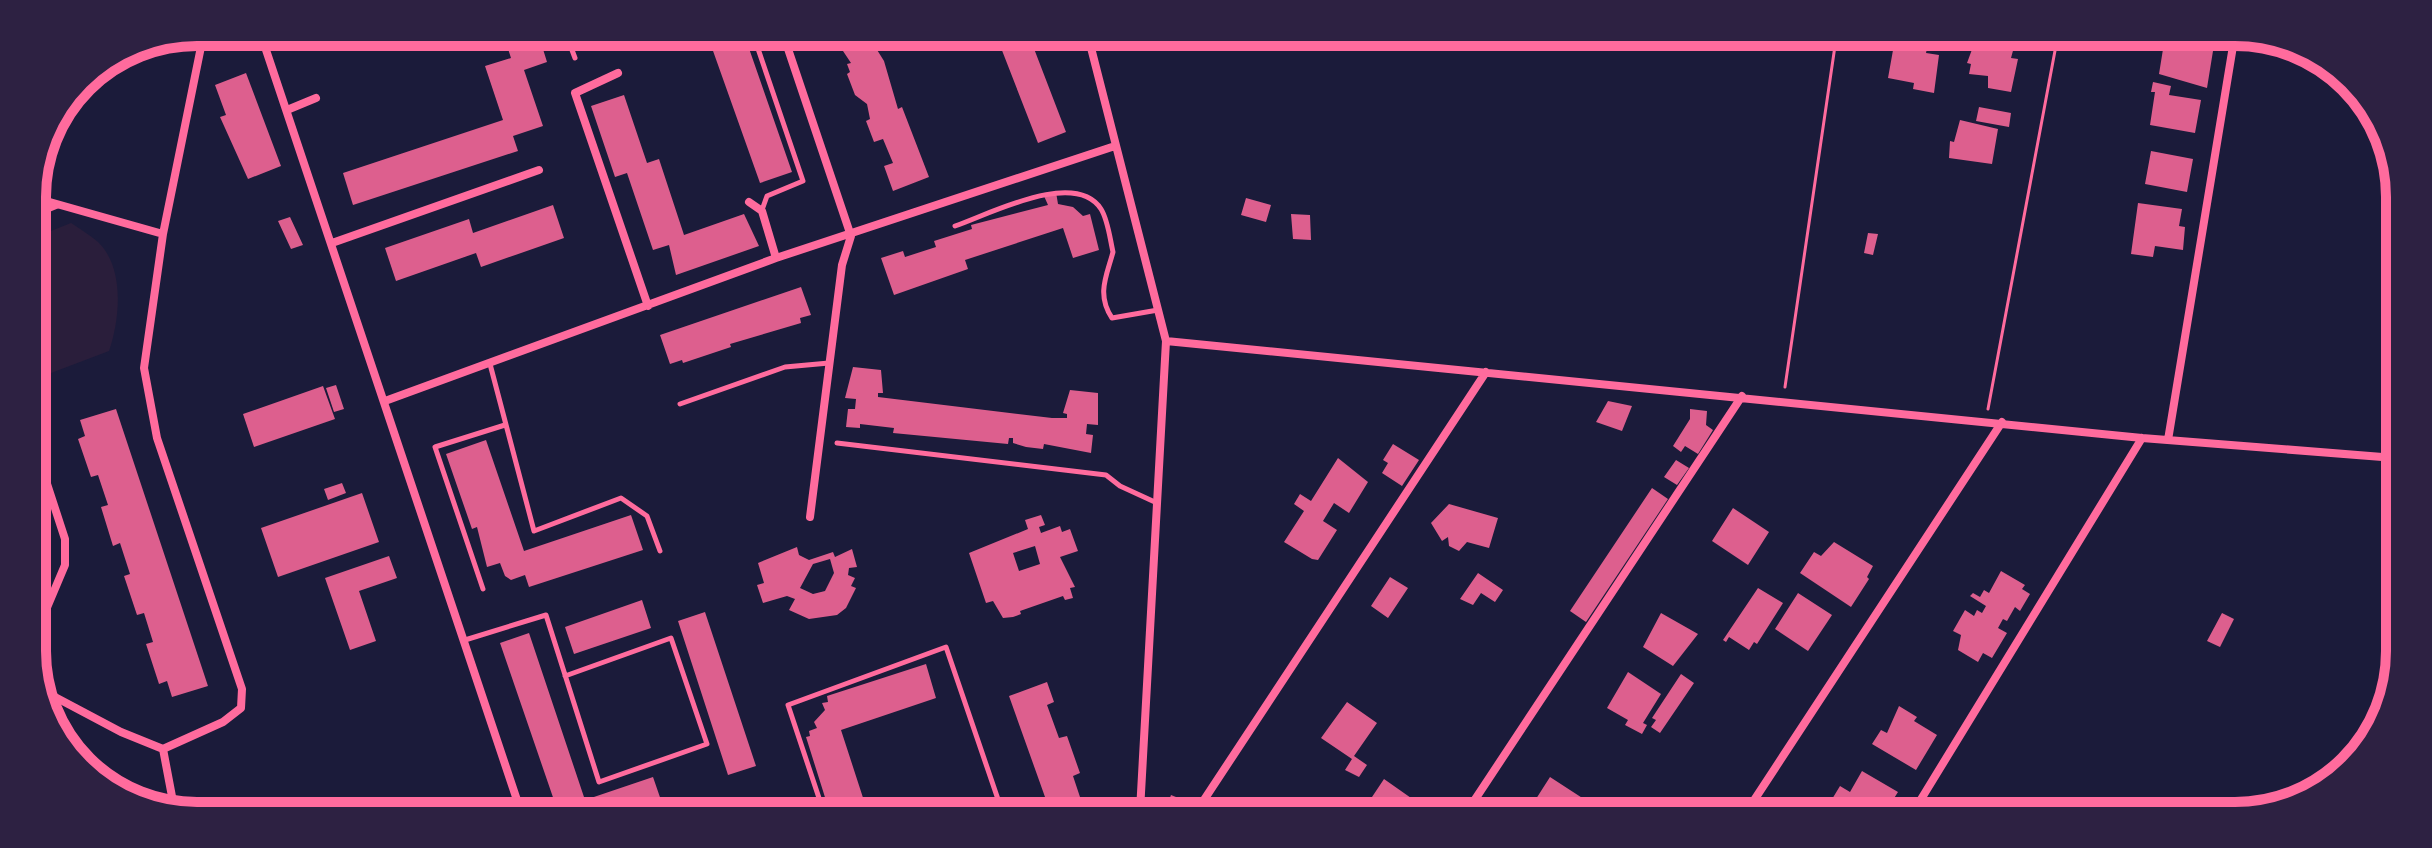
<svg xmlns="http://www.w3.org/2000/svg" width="2432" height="848" viewBox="0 0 2432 848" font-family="'DejaVu Sans',sans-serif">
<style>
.green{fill:#2a1e3b}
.building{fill:#dd5f8e;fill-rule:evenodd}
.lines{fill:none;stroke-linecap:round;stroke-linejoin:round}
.path{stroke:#ff6b9d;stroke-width:3}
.service{stroke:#ff6b9d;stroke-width:5}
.minor{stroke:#ff6b9d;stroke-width:8}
.rim{fill:none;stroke:#ff6b9d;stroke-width:10}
</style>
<rect width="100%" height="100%" fill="#1b1b3a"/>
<path class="green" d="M71,223C80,229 90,235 98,242C125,268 120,319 109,351L51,373L33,324V238Z"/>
<path class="building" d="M503,33H538L547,62L524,70L543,126L513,136L518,151L353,205L343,173L503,120L485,66L511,58Z
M707,34H744L792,172L760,183Z
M996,35H1034L1037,44L1033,46L1066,132L1038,143Z
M869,37L884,61L898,109L902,107L929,177L893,191L884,166L893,163L883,139L874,142L866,121L870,119L867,104L855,95L847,74L850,72L847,64L851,63L843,51L844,46Z
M1895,39H1929L1926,53L1939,55L1934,93L1913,89L1914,83L1888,78Z
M2188,40L2201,41L2200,49L2213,51L2207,88L2159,74L2164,43L2187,47Z
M1990,42L2014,47L2011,58L2018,59L2011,92L1988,88V76L1969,74L1971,64L1967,63L1974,44L1989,48Z
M246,73L281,166L248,179L220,117L226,115L215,85Z
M2153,82L2171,86L2169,95L2201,100L2195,133L2150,125L2155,92H2151Z
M624,95L647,163L659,159L684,235L744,214L759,246L676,275L669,245L653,250L627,173L615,177L591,106Z
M1979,107L2011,113L2009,127L1976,121Z
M1960,120L1998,129L1992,164L1949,158L1950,141L1954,142Z
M2151,151L2193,159L2187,192L2145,184Z
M1056,192L1058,204L1073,207L1083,216L1090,214L1099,250L1073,258L1063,228L965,260L968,269L894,295L881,258L903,251L905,257L936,247L934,241L972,229L971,225L1048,205L1044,196Z
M1246,198L1271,205L1266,222L1241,215Z
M2138,203L2182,209L2179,226L2185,227L2183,250L2155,246L2153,257L2131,254Z
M553,205L564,238L481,267L476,253L396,281L385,248L469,219L473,233Z
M1291,214L1310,215L1311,240L1293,239Z
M290,217L303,245L291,249L278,221Z
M1868,233L1878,234L1873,255L1864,253Z
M801,287L811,315L800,318L801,323L730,344L731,347L683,363L682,360L670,364L660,335Z
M853,367L881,370L883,393H878V397L1052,418H1067V414L1063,413L1070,390L1098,393V425L1087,424L1086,434L1093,435L1091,453L1044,444L1043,449L1026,447L1013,443V438H1009L1008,444L893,433L894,428L860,424V428L846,427L848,409H855L856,399L845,398Z
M336,385L344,409L334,412L326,388Z
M323,386L335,419L254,447L243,414Z
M1608,401L1632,406L1622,431L1596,422Z
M116,409L208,686L172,697L167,681L159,684L146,644L153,642L144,613L137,615L124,576L130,574L120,543L113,546L101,507L108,505L98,475L91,477L78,439L85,436L80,420Z
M1690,409L1707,411L1706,425L1713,430L1698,454L1685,446L1681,452L1673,446L1690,419Z
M486,440L524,551L631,515L643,550L529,587L525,575L511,580L505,576L500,563L487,567L477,527L472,529L446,454Z
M1393,444L1419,460L1402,486L1382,473L1388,463L1383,460Z
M1338,458L1368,482L1349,513L1334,503L1323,521L1337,530L1318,560L1312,559L1284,542L1304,511L1294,504L1300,494L1311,501Z
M1676,460L1689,468L1677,485L1664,477Z
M342,483L346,493L328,500L324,489Z
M1652,488L1668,499L1586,622L1570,611Z
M362,493L379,542L278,577L261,528Z
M1449,504L1498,518L1489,548L1467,542L1459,551L1449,546L1448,537L1442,541L1431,523Z
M1733,508L1769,532L1748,565L1712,541Z
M1041,515L1045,525L1039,527L1041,533L1060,526L1062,532L1070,529L1078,551L1060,557L1075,587L1070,588L1073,598L1065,600L1063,596L1020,611L1021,614L1013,617L1003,618L993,601L986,603L969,553L1028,529L1025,520ZM1035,546L1040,564L1019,571L1013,553Z
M1834,542L1873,566L1867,577L1869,579L1851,607L1800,573L1814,552L1821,556Z
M797,547L799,555L809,560L833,552L835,557L852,549L857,567L849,568L848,575L855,578L851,586L856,588L846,608L837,615L809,619L789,610L795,599L787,596L763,603L757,585L764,583L758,563ZM830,559L834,573L825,591L813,594L800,588L813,564Z
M389,556L397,578L359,591L376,641L350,650L325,578Z
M2001,571L2025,585L2022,589L2030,594L2020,611L2015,607L2007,621L2003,619L1998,628L2007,633L1992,658L1983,653L1978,662L1958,650L1961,635L1953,631L1965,610L1974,616L1977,610L1982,613L1986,606L1970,596L1973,593L1980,597L1984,590L1989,593Z
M1478,573L1503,590L1495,602L1481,593L1473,605L1460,599Z
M1390,577L1408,588L1388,618L1371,606Z
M1758,588L1783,603L1757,644L1754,642L1749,650L1729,637L1726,642L1723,640Z
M1798,593L1832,615L1808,651L1775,629Z
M642,600L651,628L574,654L565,627Z
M705,612L756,766L728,775L678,621Z
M1661,613L1698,634L1673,666L1643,647Z
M2222,613L2234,619L2220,647L2207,641Z
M529,633L585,800L653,777L663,806L653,809H557L500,643Z
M926,664L936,698L841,730L867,810H829L806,737L810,736L809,731L817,728L814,722L825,710L822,703L828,702L827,696Z
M1628,672L1661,694L1643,723L1647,725L1642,734L1625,725L1628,720L1607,708Z
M1681,674L1694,683L1660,733L1651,727L1656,720L1652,718Z
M1047,682L1054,702L1047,705L1059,738L1067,736L1080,773L1073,776L1084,809L1092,807L1093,811H1050L1009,696Z
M1347,702L1377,723L1354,756L1367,765L1359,777L1345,770L1352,759L1321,738Z
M1899,706L1917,717L1914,721L1937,735L1916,770L1872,744L1881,730L1887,733Z
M1862,771L1898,792L1884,814H1823L1840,786L1850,792Z
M1550,777L1590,803L1583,813H1527Z
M1384,779L1431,812H1362Z
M1171,795L1181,799L1176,811H1165Z"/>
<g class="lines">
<path class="path" d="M1785,387L1836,39
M1988,409L2057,40"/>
<path class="service" d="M566,34L575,58
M753,34L803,181L767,196L762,210
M33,216L60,205
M955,226C990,214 1075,169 1101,209C1108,220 1110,239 1113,252C1107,275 1096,294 1112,318L1158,310
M490,364L534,531L621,498L647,516L660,551
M680,404L785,367L829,363
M837,443L1106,475L1120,486L1157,503
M483,589L435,447L505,425
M465,640L546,615L599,782L707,744L671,638L565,676
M823,810L788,705L946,647L1002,811"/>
<path class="minor" d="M260,32L520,809
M783,34L851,236L842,265L810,517
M1088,36L1166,341L1140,811
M470,40L488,33
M618,73L575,93L648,306
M287,110L316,98
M32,197L163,234
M749,202L762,211L776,258
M332,243L539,170
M1166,341L2142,438L2395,458
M385,401L776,258L1115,146
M2168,440L2234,40
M34,444L65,539V565L35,636
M38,688L121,732L163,749
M163,749L223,722L241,708L242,689L157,438L144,368L163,234L204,32
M163,749L174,807
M1196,812L1486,372
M1466,813L1742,396
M1745,814L2002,422
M1912,814L2142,438"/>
</g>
<path d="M0 0H2432V848H0ZM197 46H2235A151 151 0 0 1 2386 197V651A151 151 0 0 1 2235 802H197A151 151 0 0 1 46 651V197A151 151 0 0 1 197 46Z" fill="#2d2142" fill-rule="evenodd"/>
<path class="rim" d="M197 46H2235A151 151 0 0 1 2386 197V651A151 151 0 0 1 2235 802H197A151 151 0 0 1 46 651V197A151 151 0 0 1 197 46Z"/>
</svg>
